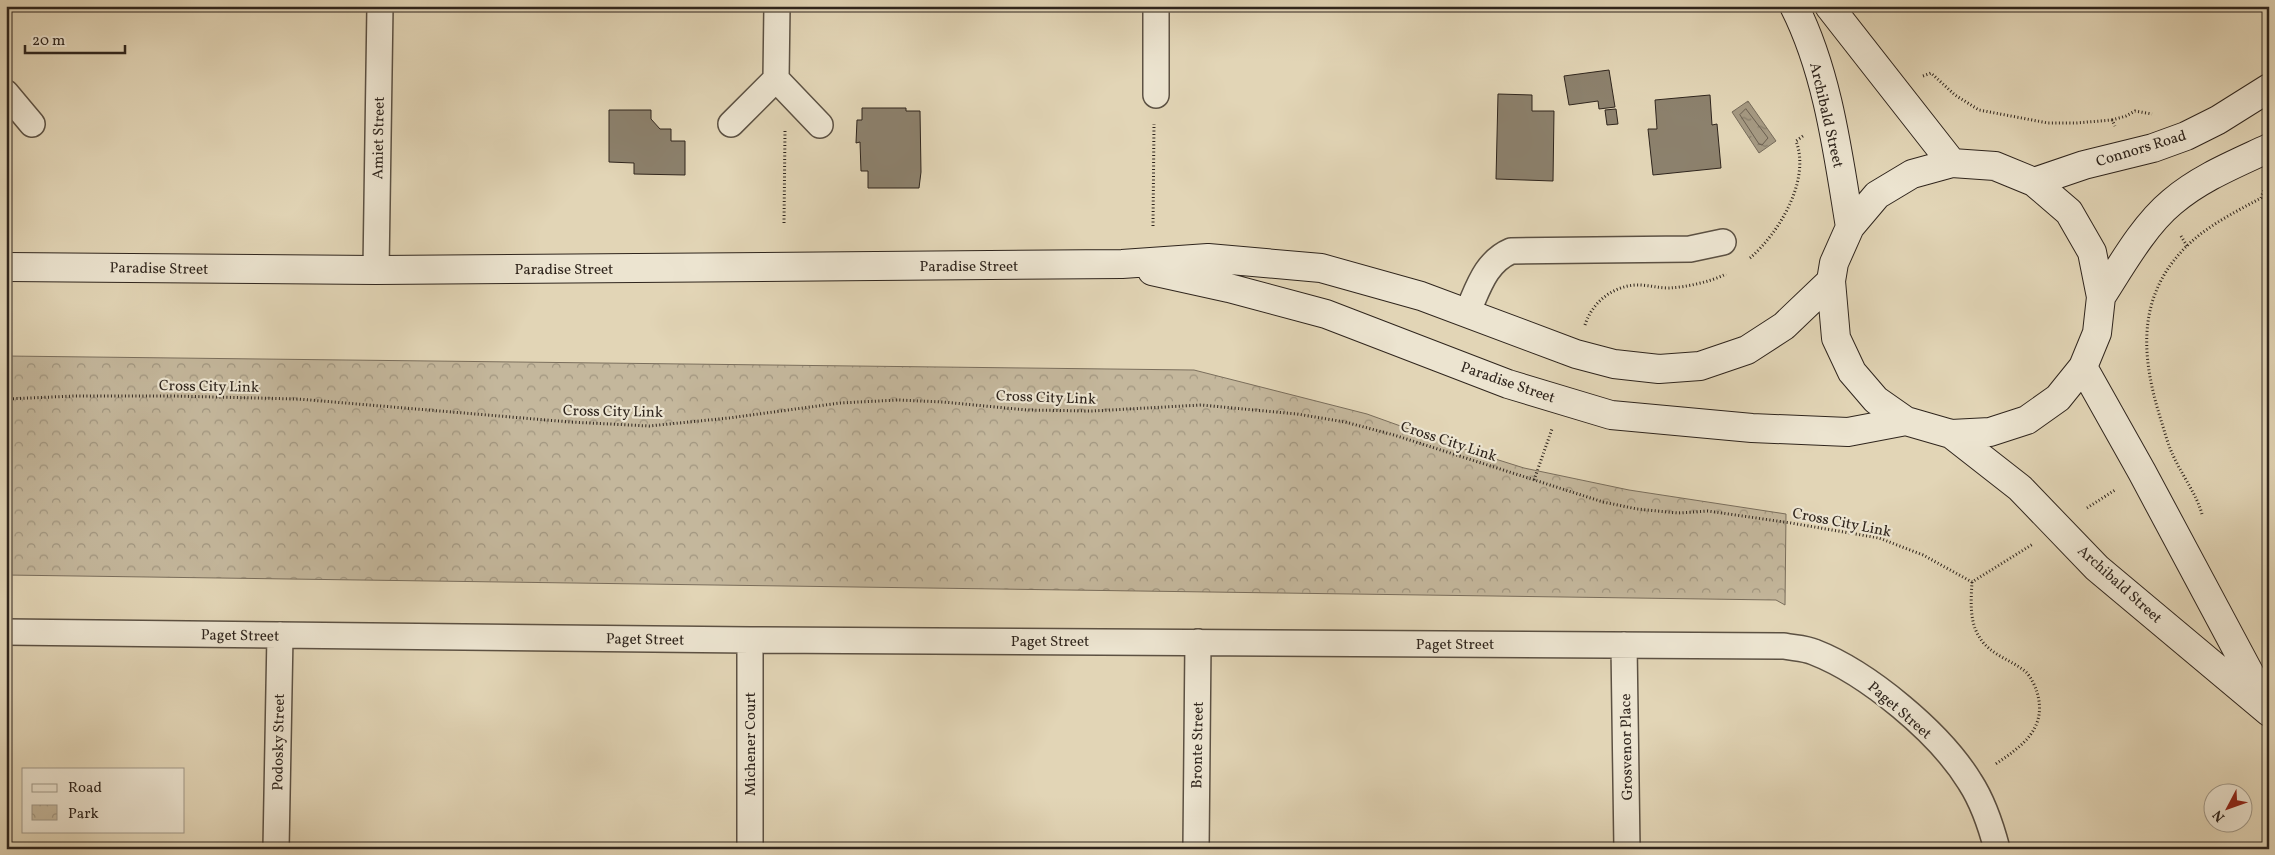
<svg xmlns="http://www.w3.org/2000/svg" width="2275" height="855" viewBox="0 0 2275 855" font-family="Vollkorn,serif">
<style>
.park{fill:url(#park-crowns);stroke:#7a6e5c}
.water{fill:url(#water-ripples);stroke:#766b5a}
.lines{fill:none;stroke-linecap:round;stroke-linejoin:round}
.shore{stroke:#6a5f50;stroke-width:1}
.building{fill:#8c816d;stroke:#2f251d}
.street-casing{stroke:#5c5143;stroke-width:28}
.secondary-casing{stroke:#2f251d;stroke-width:30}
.path{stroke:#2f251d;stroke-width:3;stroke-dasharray:1 2.5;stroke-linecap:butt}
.street{stroke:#ece4d0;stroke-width:25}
.secondary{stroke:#ece4d0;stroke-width:28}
.labels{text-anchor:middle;stroke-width:4.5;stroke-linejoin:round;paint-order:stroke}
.street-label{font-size:15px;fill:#2f251d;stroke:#ece4d0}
</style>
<defs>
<pattern id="park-crowns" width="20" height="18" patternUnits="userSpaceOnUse" patternTransform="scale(1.25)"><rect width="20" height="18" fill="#c4b79c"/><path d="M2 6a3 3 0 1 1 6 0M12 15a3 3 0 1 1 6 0" fill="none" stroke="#a0957f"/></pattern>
<pattern id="water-ripples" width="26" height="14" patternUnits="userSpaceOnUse" patternTransform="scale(1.25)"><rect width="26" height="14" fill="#a59982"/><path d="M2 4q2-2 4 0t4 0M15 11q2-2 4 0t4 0" fill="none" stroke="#877d6a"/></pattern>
</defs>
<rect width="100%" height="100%" fill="#e2d5b6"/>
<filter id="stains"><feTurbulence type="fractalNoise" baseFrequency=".004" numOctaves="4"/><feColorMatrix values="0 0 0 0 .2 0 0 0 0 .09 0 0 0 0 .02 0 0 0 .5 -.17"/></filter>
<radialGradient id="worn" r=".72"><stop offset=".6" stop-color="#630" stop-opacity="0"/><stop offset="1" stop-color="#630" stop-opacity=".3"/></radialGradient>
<path class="park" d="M6,356L1194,370L1367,414L1473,452L1524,468L1629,490L1786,514L1785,605L1776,600L6,575Z"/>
<path class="water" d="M1748,101L1776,141L1759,153L1732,112Z"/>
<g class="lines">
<path class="shore" d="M1746,109L1768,138L1762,145L1759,144L1740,115Z"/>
</g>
<path class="building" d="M1609,70L1615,107L1599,109L1598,101L1569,105L1564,76Z
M1498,94L1532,95V111H1554L1553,181L1496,179Z
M1710,95L1712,125L1717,124L1721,168L1653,175L1648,129H1657L1655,100Z
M862,108H906V111H920L921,172L919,188H868V171H861L860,142L856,143L857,120H862Z
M1616,109L1618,124L1607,125L1605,110Z
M609,110H651V119L660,129H671V141H685V175L634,174V163L609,162Z"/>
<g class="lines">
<defs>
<path id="street" d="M776,79L777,6
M6,93L32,124
M1156,95V6
M731,124L776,79L820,125
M376,270L380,6
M1467,313C1478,289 1485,262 1511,251L1690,249L1723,242
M6,632L750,640L1784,646C1794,648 1805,648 1814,652C1868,673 1940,733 1970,782C1983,802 1991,826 1997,849
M750,640V849
M1624,645L1627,849
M276,849L280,635
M1196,849L1198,642"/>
<path id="secondary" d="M1794,6C1828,73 1838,154 1850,227
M1829,6L1952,163
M2034,182L2084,165L2153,148L2186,136L2218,120L2269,88
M6,267L376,270L1122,264L1208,258L1321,268L1421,296L1576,354L1614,364L1659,369L1700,366L1747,350L1784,326L1831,281
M1152,271L1229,288L1326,314L1508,384L1611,415L1752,428L1848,432L1906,421L1951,434L1990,432L2027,420L2058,398L2083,367L2097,333L2101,297L2092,252L2069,212L2034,182L1995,166L1952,163L1912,174L1877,195L1850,227L1834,263L1831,281L1836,338L1852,372L1876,400L1906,421
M2101,297C2121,266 2144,225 2172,202C2200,178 2235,164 2269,148
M2083,367L2142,472L2265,702
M1951,434L2020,488L2097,568L2269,712"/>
</defs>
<use href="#street" class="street-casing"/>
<use href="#secondary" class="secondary-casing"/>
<path class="path" d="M1923,76L1931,73L1955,95L1979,110L2048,123H2076L2112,120L2115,126
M2112,120L2126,116L2135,111L2152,114
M784,223L785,131
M1153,226L1154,124
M2181,236L2187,246
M1750,258C1779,233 1811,180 1796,141L1803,136
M1585,325C1592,302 1614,285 1638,285C1648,285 1658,288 1669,288C1687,287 1710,282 1726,274
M6,399L75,396H173L298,399L570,422L649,426L729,418L840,403L898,400L943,402L1027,410L1092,411L1201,405L1297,414L1345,422L1394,435L1603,502L1637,509L1678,513L1708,511L1791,523L1879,538L1923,555L1972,582L2033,544
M1534,480L1552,429
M2087,508L2115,490
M2202,514C2196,493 2181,474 2172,453C2167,442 2164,429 2160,417C2140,352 2137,292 2191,242C2211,224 2237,211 2261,198L2266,184
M1972,582C1971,600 1969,622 1980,638C1990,655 2012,660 2026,672C2031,677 2035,686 2037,692C2048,729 2021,747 1994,765"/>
<use href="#street" class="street"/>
<use href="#secondary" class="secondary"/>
</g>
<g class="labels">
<g class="street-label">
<text transform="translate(1827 115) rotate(77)" y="5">Archibald Street</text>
<text transform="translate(378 138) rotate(-89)" y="5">Amiet Street</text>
<text transform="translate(2141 148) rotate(-17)" y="5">Connors Road</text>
<text x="969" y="271">Paradise Street</text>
<text transform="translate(159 268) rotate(1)" y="5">Paradise Street</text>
<text x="564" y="274">Paradise Street</text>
<text transform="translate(1508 382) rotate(19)" y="5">Paradise Street</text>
<text transform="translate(209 386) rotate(1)" y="5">Cross City Link</text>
<text transform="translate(1046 397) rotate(2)" y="5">Cross City Link</text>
<text transform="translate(613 411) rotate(1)" y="5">Cross City Link</text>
<text transform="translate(1449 441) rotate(18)" y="5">Cross City Link</text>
<text transform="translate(1842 522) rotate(11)" y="5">Cross City Link</text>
<text transform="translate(2120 584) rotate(42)" y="5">Archibald Street</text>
<text transform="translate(240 635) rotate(1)" y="5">Paget Street</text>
<text transform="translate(645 639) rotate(1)" y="5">Paget Street</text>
<text x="1050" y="646">Paget Street</text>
<text x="1455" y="649">Paget Street</text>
<text transform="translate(1900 710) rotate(41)" y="5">Paget Street</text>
<text transform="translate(278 742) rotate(-89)" y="5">Podosky Street</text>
<text transform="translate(750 744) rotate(-90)" y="5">Michener Court</text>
<text transform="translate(1197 745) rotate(-89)" y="5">Bronte Street</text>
<text transform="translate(1626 747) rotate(-91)" y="5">Grosvenor Place</text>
</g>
</g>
<rect width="2275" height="855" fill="none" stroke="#e2d5b6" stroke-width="25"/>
<rect x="8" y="8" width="2260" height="840" fill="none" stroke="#2f251d" stroke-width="2.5"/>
<rect x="12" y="12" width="2250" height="830" fill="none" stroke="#2f251d"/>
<rect x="22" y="768" width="162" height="65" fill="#ece4d0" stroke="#a09888"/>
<rect x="32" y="784" width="25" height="8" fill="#ece4d0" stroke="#a09888"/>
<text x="68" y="792" font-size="15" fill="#2f251d">Road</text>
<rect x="32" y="805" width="25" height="15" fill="url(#park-crowns)" stroke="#a09888"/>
<text x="68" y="818" font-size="15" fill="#2f251d">Park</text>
<g transform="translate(2228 808) rotate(229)"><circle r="24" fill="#ece4d0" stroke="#a09888"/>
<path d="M0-4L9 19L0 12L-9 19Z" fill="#8f2418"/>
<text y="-8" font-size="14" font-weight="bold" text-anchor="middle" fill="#2f251d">N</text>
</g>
<path d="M25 45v8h100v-8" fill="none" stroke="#2f251d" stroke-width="2.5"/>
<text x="32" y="45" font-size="15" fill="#2f251d" stroke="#ece4d0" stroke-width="4" paint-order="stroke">20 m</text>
<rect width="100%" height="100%" filter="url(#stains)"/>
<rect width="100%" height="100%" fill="url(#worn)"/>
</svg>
